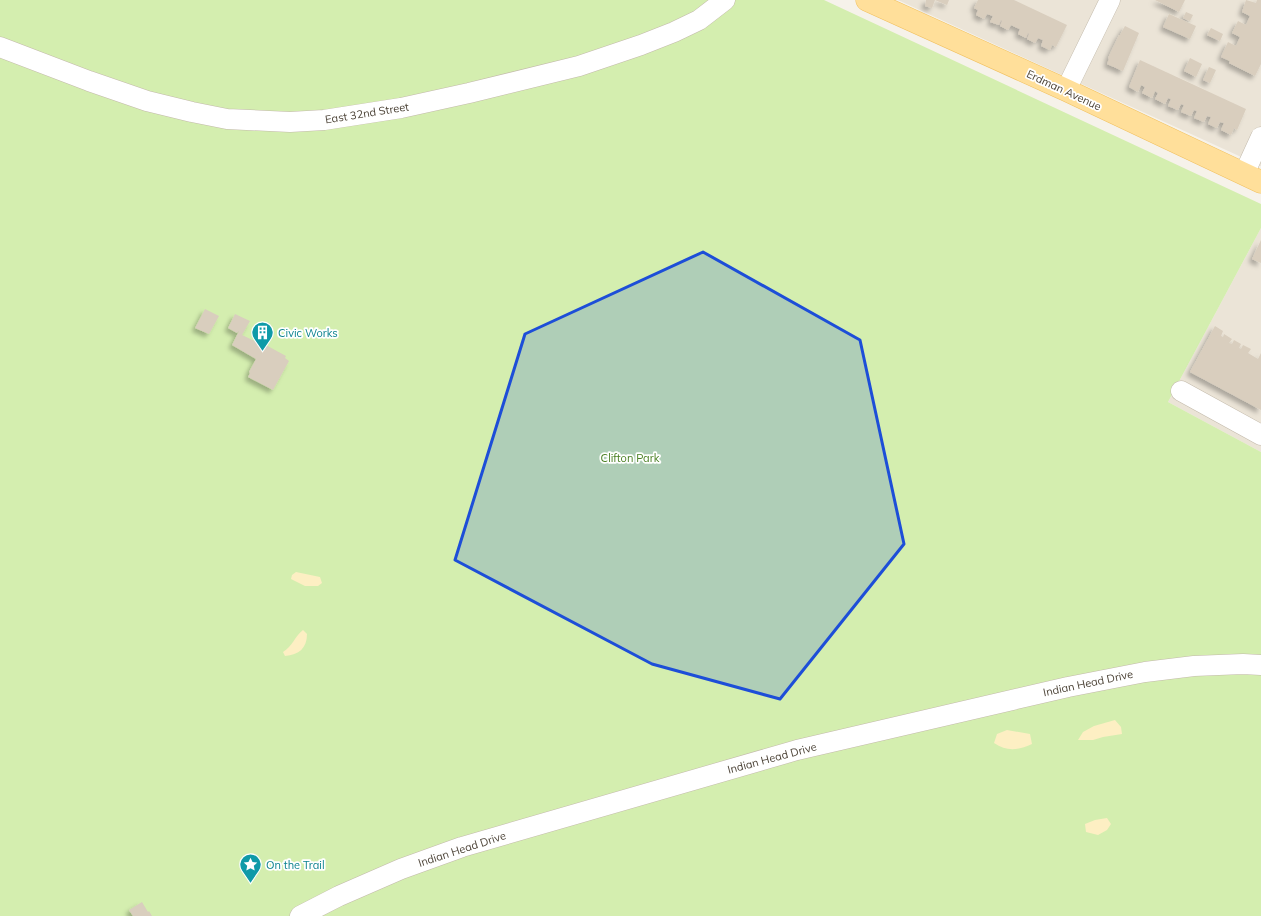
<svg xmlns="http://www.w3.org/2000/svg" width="1261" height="916" viewBox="0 0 1261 916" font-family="Mulish,sans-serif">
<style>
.residential{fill:#ebe4d7}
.green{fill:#d4eeaf}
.sand{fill:#fdefc3}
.building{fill:#d9cebe;filter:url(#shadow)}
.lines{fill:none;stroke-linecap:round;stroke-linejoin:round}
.minor-casing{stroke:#c3baab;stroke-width:21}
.major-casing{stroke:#f1c05e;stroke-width:23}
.minor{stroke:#fff;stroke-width:20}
.major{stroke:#ffdf9a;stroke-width:22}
.marked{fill:#1d4ed8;fill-opacity:0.2;stroke:#1d4ed8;stroke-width:3;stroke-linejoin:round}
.labels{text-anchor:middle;stroke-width:3.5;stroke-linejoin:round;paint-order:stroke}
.street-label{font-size:11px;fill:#4c4337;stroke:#fff}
.culture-label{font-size:11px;fill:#0d838f;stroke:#fff;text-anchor:start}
.park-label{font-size:11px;fill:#487f21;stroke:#fff}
</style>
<defs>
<filter id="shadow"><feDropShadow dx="-3.5" dy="3.5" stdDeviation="2" flood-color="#0004"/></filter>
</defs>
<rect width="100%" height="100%" fill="#f6f2ea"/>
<path class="residential" d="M898,0H1261V166Z
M1261,228V452L1168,402Z"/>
<path class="green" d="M0,0H824L1261,204V228L1168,402L1261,452V916H0Z"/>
<path class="sand" d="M296,572L320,577L322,583L318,586H305L291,579L292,575Z
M303,630L307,634C307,648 299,655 285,656L283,652C292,647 295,636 303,630Z
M1115,720L1121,727L1122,734L1103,737L1093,740H1078L1083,732L1094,726Z
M1007,730L1030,734L1032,744C1019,750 1007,752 994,743L997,734Z
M1107,818L1111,824L1107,830L1098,835L1086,832L1085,824L1095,820Z"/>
<path class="building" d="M926,0H935L932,8L925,6Z
M935,0H949L947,5Z
M978,0H1014L1067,25L1056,47L1052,45L1050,50L1041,46L1043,40L1038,38L1035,43L1027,39L1029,34L1028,33L1026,38L1018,34L1020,29L1015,27L1011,25L1008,30L1000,26L1002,21L1001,20L999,25L990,22L993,16L987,14L984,19L976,15L978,10L974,8Z
M1155,0H1185L1179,12Z
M1246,0L1256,3L1257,0H1261V64L1255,76L1229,63L1230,61L1221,57L1228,42L1236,46L1240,37L1232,33L1238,21L1246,25L1250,16L1242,12Z
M1186,12L1193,15L1190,21L1183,18Z
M1169,14L1196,26L1190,39L1163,27Z
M1125,26L1139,33L1123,71L1107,64L1109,59L1108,58L1119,35H1120Z
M1211,28L1223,34L1220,41L1207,35Z
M1190,58L1202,64L1196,77L1184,71Z
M1140,60L1246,109L1237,130L1234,128L1231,135L1221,130L1224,123L1220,122L1217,128L1208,124L1211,117L1207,116L1204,122L1194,118L1197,111L1194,110L1191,116L1181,112L1184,105L1181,104L1178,110L1168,106L1171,99L1168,98L1165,104L1155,99L1158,93L1155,91L1152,98L1142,93L1145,87L1141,85L1138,92L1129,87Z
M1209,67L1216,70L1210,83L1203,80Z
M1261,240V263L1252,259Z
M205,309L219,316L209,334L195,328Z
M235,314L250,321L242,335L263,345L264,344L286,356L285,358L289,361L273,390L248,377L250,373L249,372L256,359L232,345L239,331L237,333L228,328Z
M1215,326L1223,331L1221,336L1223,337L1224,334L1232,339L1229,343L1232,344L1234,340L1241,344L1239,348L1241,349L1243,345L1251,349L1248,353L1258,359L1261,353V410L1190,372Z
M142,902L148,912L149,911L152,916H133L129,910Z"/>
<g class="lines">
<defs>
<path id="minor" d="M0,47L89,81L147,101L192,112L227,119L290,122L324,120L401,108L469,93L579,66L641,45L674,32L699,20L725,0
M1066,90L1110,0
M1244,174L1261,137
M1181,391L1261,435
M300,916L339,896L401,869L462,847L797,750L1068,687L1145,672L1194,666L1243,664L1261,665"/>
<path id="major" d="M867,0L1066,90L1261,182"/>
</defs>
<use href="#minor" class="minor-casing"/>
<use href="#major" class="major-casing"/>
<use href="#minor" class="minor"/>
<use href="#major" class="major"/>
</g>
<path class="marked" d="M703,252L860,340L904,544L780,699L652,664L455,560L525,334Z"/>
<defs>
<symbol id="building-pin" viewBox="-11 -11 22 30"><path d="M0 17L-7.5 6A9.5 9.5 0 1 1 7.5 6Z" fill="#0f9aa8" stroke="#fff"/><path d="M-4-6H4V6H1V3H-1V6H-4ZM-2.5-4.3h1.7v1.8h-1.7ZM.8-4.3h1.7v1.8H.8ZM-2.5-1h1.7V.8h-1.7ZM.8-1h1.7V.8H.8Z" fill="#fff"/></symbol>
<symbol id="sight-pin" viewBox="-11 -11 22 30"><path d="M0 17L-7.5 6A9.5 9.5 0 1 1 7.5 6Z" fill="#0f9aa8" stroke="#fff"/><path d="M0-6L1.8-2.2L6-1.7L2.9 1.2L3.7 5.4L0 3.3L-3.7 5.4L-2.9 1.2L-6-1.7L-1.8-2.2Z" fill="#fff"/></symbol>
</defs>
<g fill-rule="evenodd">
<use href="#building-pin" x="250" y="320" width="25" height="34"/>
<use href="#sight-pin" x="238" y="852" width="25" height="34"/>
</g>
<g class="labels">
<g class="street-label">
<text transform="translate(1064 90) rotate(25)" y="4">Erdman Avenue</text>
<text transform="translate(367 113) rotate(-9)" y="4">East 32nd Street</text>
<text transform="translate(1088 683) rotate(-12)" y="4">Indian Head Drive</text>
<text transform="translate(772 758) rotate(-15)" y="4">Indian Head Drive</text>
<text transform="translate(462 849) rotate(-18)" y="4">Indian Head Drive</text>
</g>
<g class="culture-label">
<text x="278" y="337">Civic Works</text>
<text x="266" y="869">On the Trail</text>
</g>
<g class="park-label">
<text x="630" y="462">Clifton Park</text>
</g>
</g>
</svg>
